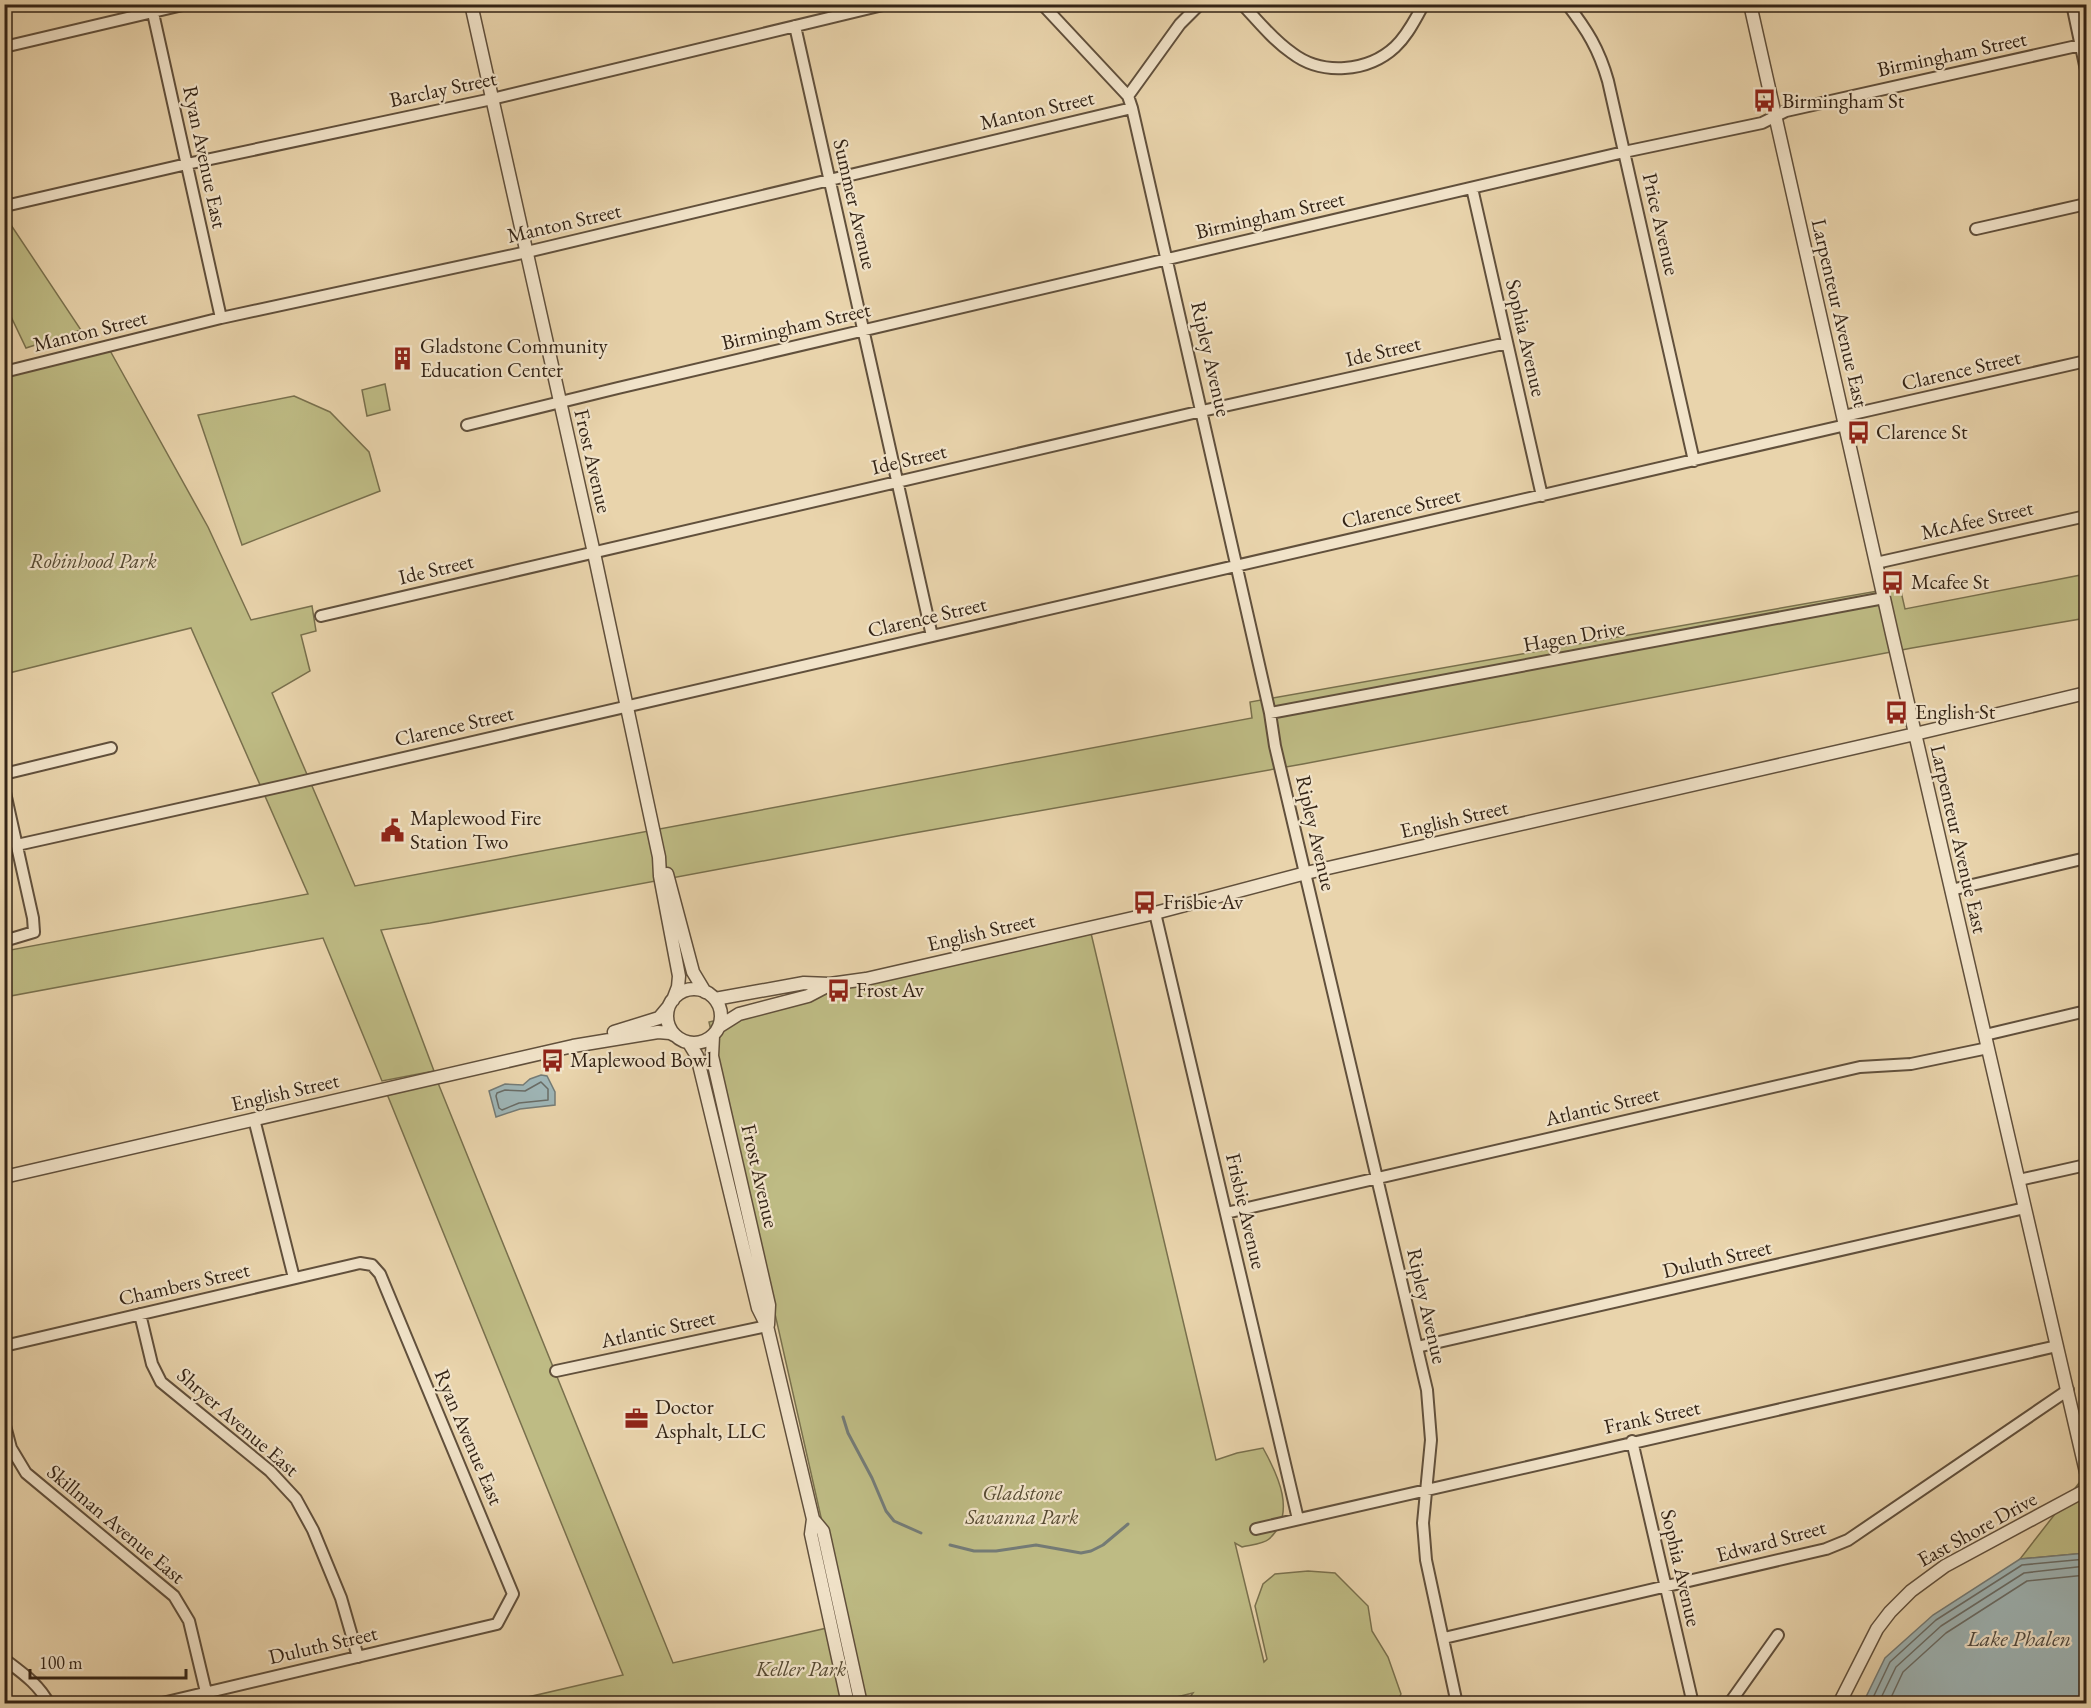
<svg xmlns="http://www.w3.org/2000/svg" width="2091" height="1708" viewBox="0 0 2091 1708" font-family="'EB Garamond',serif">
<style>
.green{fill:#bebb84;stroke:#79704d;stroke-width:1.5}
.water{fill:#9eb5b6;stroke:#747b76;stroke-width:1.5}
.lines{fill:none;stroke-linecap:round;stroke-linejoin:round}
.shore{stroke:#696c66;stroke-width:1.5}
.stream{stroke:#747b76;stroke-width:3}
.minor-casing{stroke:#61503c;stroke-width:14}
.tertiary-casing{stroke:#61503c;stroke-width:15}
.minor{stroke:#f1e3c9;stroke-width:10}
.tertiary{stroke:#f1e3c9;stroke-width:12}
.labels{text-anchor:middle;stroke-width:4.5;stroke-linejoin:round;paint-order:stroke}
.street-label{font-size:21px;fill:#342416;stroke:#f1e3c9}
.poi-label{font-size:21px;fill:#342416;stroke:#f1e3c9;text-anchor:start}
.park-label{font-size:21px;font-style:italic;fill:#564a32;stroke:#f1e3c9}
.water-label{font-size:22px;font-style:italic;fill:#4e483e;stroke:#f1e3c9}
</style>
<rect width="100%" height="100%" fill="#e9d4ac"/>
<filter id="stains"><feTurbulence type="fractalNoise" baseFrequency=".00333" numOctaves="4"/><feColorMatrix values="0 0 0 0 .2 0 0 0 0 .09 0 0 0 0 .02 0 0 0 .5 -.17"/></filter>
<radialGradient id="worn" r=".72"><stop offset=".6" stop-color="#630" stop-opacity="0"/><stop offset="1" stop-color="#630" stop-opacity=".3"/></radialGradient>
<path class="green" d="M5,216L81,330L26,348L5,304Z
M108,347L208,527L251,620L312,606L316,631L301,635L310,671L272,693L355,886L1252,718L1250,702L1900,587L1905,609L2086,574V618L1912,648L1303,764L903,835L430,923L381,930L434,1071L382,1081L323,938L5,997V951L308,894L191,628L5,674L4,372Z
M385,384L390,410L367,416L362,390Z
M294,396L330,412L369,452L380,491L242,545L198,415Z
M1090,929L1216,1460L1237,1453L1263,1448C1278,1475 1297,1514 1269,1539C1264,1544 1250,1545 1242,1547L1235,1543L1264,1662L1267,1659L1255,1606L1263,1584L1275,1574L1308,1571L1335,1573L1368,1606L1372,1631L1388,1657L1401,1694L1396,1703H1186L1193,1693L1148,1704L863,1703L709,1022Z
M438,1083L673,1663L827,1628L842,1703H502L623,1675L387,1094Z
M2086,1477V1553L2020,1559L2083,1478Z"/>
<path class="water" d="M541,1075L547,1076L555,1092V1105L520,1109L496,1117L489,1091L505,1084L523,1085L530,1079Z
M2086,1553V1703H1863L1885,1658L1933,1615L2020,1559Z"/>
<g class="lines">
<path class="shore" d="M541,1082L548,1089V1100L519,1103L502,1110L499,1108L496,1096L497,1093L505,1090L525,1091Z
M1870,1704L1890,1662L1936,1620L2022,1565L2086,1559
M1878,1704L1896,1667L1941,1626L2024,1573L2086,1566
M1888,1704L1903,1672L1946,1633L2027,1581L2086,1575"/>
<path class="stream" d="M843,1417L848,1433L872,1478L886,1511L894,1521L921,1533
M950,1545L974,1551H996L1036,1545L1081,1553L1091,1551L1103,1545L1128,1524"/>
<defs>
<path id="minor" d="M151,4L221,318
M1042,4L1128,96L1132,108L1270,713L1275,746L1427,1390L1431,1440L1423,1523L1426,1560L1457,1704
M1242,4C1258,21 1273,40 1292,53C1322,76 1368,72 1395,47C1408,35 1415,19 1424,4
M1567,4C1587,30 1599,49 1608,81L1694,461
M2072,4L2086,70
M795,26L932,636
M4,47L187,4
M1128,96L1180,24L1200,4
M1472,188L1542,496
M5,206L187,164L492,99L887,4
M1976,229L2086,204
M4,372L221,318L527,252L1132,108
M1844,416L2086,361
M467,425L618,388L1624,152L1762,123L1786,111L2081,45
M1876,563L2086,516
M321,616L1202,411L1507,343
M1270,713L1884,598
M4,774L111,748
M4,788L33,918L34,932L4,941
M17,845L287,785L1846,425
M1951,890L2086,858
M1155,913L1298,1519
M1985,1035L2086,1011
M254,1119L294,1278
M2019,1180L2086,1165
M1226,1213L1860,1067L1911,1064L1988,1048
M140,1314L152,1364L161,1382L270,1471L296,1499L313,1530L341,1598L358,1657
M4,1346L360,1263L372,1265L380,1274L513,1594L497,1624L158,1704
M1417,1347L2025,1208
M556,1371L767,1326
M4,1422L11,1448L26,1473L174,1596L189,1621L206,1692
M1632,1441L1693,1704
M1256,1529L2057,1346
M1444,1638L1826,1549L1848,1540L2068,1390
M4,1659C21,1672 39,1684 49,1704
M1729,1704L1778,1635"/>
<path id="tertiary" d="M471,4L594,553L659,857L660,876L679,976L678,987L673,1000
M1750,4L1892,634L2086,1472
M667,874L693,972L705,992
M667 1016a27 27 0 1 1 54 0a27 27 0 1 1-54 0Z
M715,999L804,983L830,984L866,979L1155,913L1306,873L1915,734L2086,693
M720,1026L739,1014L808,996L829,985
M614,1032L659,1018L669,1006
M713,1036L712,1056L769,1305L768,1325
M689,1043L697,1056L758,1308L767,1326L813,1519L823,1531L861,1704
M4,1177L573,1046L658,1032L670,1033L676,1036
M813,1519L811,1534L848,1704
M1839,1704L1877,1629L1890,1612L1911,1591L1945,1566L2086,1490"/>
</defs>
<use href="#minor" class="minor-casing"/>
<use href="#tertiary" class="tertiary-casing"/>
<use href="#minor" class="minor"/>
<use href="#tertiary" class="tertiary"/>
</g>
<defs>
<symbol id="bus-bare" viewBox="-9 -9 18 18"><path d="M-5-6H5V4H4V6H2V4H-2V6H-4V4H-5ZM-3.5-4V0h7V-4ZM-3.5 1.2v1.5H-2V1.2ZM2 1.2v1.5H3.5V1.2Z" fill="#8f2418" stroke="#f1e3c9" stroke-width="2.5" paint-order="stroke"/></symbol>
<symbol id="building-bare" viewBox="-9 -9 18 18"><path d="M-4-6H4V6H1V3H-1V6H-4ZM-2.5-4.3h1.7v1.8h-1.7ZM.8-4.3h1.7v1.8H.8ZM-2.5-1h1.7V.8h-1.7ZM.8-1h1.7V.8H.8Z" fill="#8f2418" stroke="#f1e3c9" stroke-width="2.5" paint-order="stroke"/></symbol>
<symbol id="civic-bare" viewBox="-9 -9 18 18"><path d="M-.6-6.5H3V-4.5H.6V-3L4-1V1h2V6H-6V1h2V-1L-.6-3ZM-1.2 2.5V6h2.4V2.5Z" fill="#8f2418" stroke="#f1e3c9" stroke-width="2.5" paint-order="stroke"/></symbol>
<symbol id="office-bare" viewBox="-9 -9 18 18"><path d="M-6-3h4V-5.5h4V-3h4V5H-6ZM-1-4.5V-3h2v-1.5ZM-6 0V1H6V0Z" fill="#8f2418" stroke="#f1e3c9" stroke-width="2.5" paint-order="stroke"/></symbol>
</defs>
<g fill-rule="evenodd">
<use href="#bus-bare" x="1748" y="84" width="33" height="33"/>
<use href="#building-bare" x="386" y="342" width="33" height="33"/>
<use href="#bus-bare" x="1842" y="416" width="33" height="33"/>
<use href="#bus-bare" x="1876" y="566" width="33" height="33"/>
<use href="#bus-bare" x="1880" y="696" width="33" height="33"/>
<use href="#civic-bare" x="376" y="814" width="33" height="33"/>
<use href="#bus-bare" x="1128" y="886" width="33" height="33"/>
<use href="#bus-bare" x="822" y="974" width="33" height="33"/>
<use href="#bus-bare" x="536" y="1044" width="33" height="33"/>
<use href="#office-bare" x="620" y="1402" width="33" height="33"/>
</g>
<g class="labels">
<g class="street-label">
<text transform="translate(1952 54) rotate(-12)" y="7">Birmingham Street</text>
<text transform="translate(443 89) rotate(-12)" y="7">Barclay Street</text>
<text transform="translate(1037 110) rotate(-13)" y="7">Manton Street</text>
<text transform="translate(205 157) rotate(78)" y="7">Ryan Avenue East</text>
<text transform="translate(855 204) rotate(77)" y="7">Summer Avenue</text>
<text transform="translate(1270 215) rotate(-13)" y="7">Birmingham Street</text>
<text transform="translate(564 223) rotate(-13)" y="7">Manton Street</text>
<text transform="translate(1661 224) rotate(77)" y="7">Price Avenue</text>
<text transform="translate(1840 313) rotate(77)" y="7">Larpenteur Avenue East</text>
<text transform="translate(796 326) rotate(-13)" y="7">Birmingham Street</text>
<text transform="translate(90 331) rotate(-14)" y="7">Manton Street</text>
<text transform="translate(1526 338) rotate(77)" y="7">Sophia Avenue</text>
<text transform="translate(1383 351) rotate(-13)" y="7">Ide Street</text>
<text transform="translate(1211 359) rotate(77)" y="7">Ripley Avenue</text>
<text transform="translate(1961 370) rotate(-13)" y="7">Clarence Street</text>
<text transform="translate(909 459) rotate(-13)" y="7">Ide Street</text>
<text transform="translate(593 461) rotate(77)" y="7">Frost Avenue</text>
<text transform="translate(1401 508) rotate(-13)" y="7">Clarence Street</text>
<text transform="translate(1977 520) rotate(-13)" y="7">McAfee Street</text>
<text transform="translate(436 569) rotate(-13)" y="7">Ide Street</text>
<text transform="translate(927 617) rotate(-13)" y="7">Clarence Street</text>
<text transform="translate(1574 636) rotate(-10)" y="7">Hagen Drive</text>
<text transform="translate(454 726) rotate(-13)" y="7">Clarence Street</text>
<text transform="translate(1454 819) rotate(-13)" y="7">English Street</text>
<text transform="translate(1316 833) rotate(77)" y="7">Ripley Avenue</text>
<text transform="translate(1959 839) rotate(77)" y="7">Larpenteur Avenue East</text>
<text transform="translate(981 932) rotate(-13)" y="7">English Street</text>
<text transform="translate(285 1092) rotate(-13)" y="7">English Street</text>
<text transform="translate(1602 1106) rotate(-13)" y="7">Atlantic Street</text>
<text transform="translate(760 1176) rotate(77)" y="7">Frost Avenue</text>
<text transform="translate(1246 1211) rotate(77)" y="7">Frisbie Avenue</text>
<text transform="translate(1717 1259) rotate(-13)" y="7">Duluth Street</text>
<text transform="translate(184 1284) rotate(-13)" y="7">Chambers Street</text>
<text transform="translate(1427 1306) rotate(77)" y="7">Ripley Avenue</text>
<text transform="translate(658 1329) rotate(-12)" y="7">Atlantic Street</text>
<text transform="translate(1652 1417) rotate(-12)" y="7">Frank Street</text>
<text transform="translate(238 1422) rotate(41)" y="7">Shryer Avenue East</text>
<text transform="translate(469 1437) rotate(67)" y="7">Ryan Avenue East</text>
<text transform="translate(116 1524) rotate(40)" y="7">Skillman Avenue East</text>
<text transform="translate(1977 1529) rotate(-29)" y="7">East Shore Drive</text>
<text transform="translate(1771 1541) rotate(-15)" y="7">Edward Street</text>
<text transform="translate(1681 1568) rotate(77)" y="7">Sophia Avenue</text>
<text transform="translate(323 1645) rotate(-13)" y="7">Duluth Street</text>
</g>
<g class="poi-label">
<text x="1782" y="108">Birmingham St</text>
<text x="420" y="353">Gladstone Community<tspan x="420" dy="24">Education Center</tspan></text>
<text x="1876" y="439">Clarence St</text>
<text x="1911" y="589">Mcafee St</text>
<text x="1915" y="719">English St</text>
<text x="410" y="825">Maplewood Fire<tspan x="410" dy="24">Station Two</tspan></text>
<text x="1163" y="909">Frisbie Av</text>
<text x="856" y="997">Frost Av</text>
<text x="570" y="1067">Maplewood Bowl</text>
<text x="655" y="1414">Doctor<tspan x="655" dy="24">Asphalt, LLC</tspan></text>
</g>
<g class="park-label">
<text x="93" y="568">Robinhood Park</text>
<text x="1022" y="1500">Gladstone<tspan x="1022" dy="24">Savanna Park</tspan></text>
<text x="801" y="1676">Keller Park</text>
</g>
<g class="water-label">
<text x="2019" y="1646">Lake Phalen</text>
</g>
</g>
<rect width="2091" height="1708" fill="none" stroke="#e9d4ac" stroke-width="24"/>
<rect x="6" y="6" width="2079" height="1696" fill="none" stroke="#342416" stroke-width="3"/>
<rect x="12" y="12" width="2067" height="1684" fill="none" stroke="#342416" stroke-width="1.5"/>
<path d="M30 1669v9h156v-9" fill="none" stroke="#342416" stroke-width="3"/>
<text x="39" y="1669" font-size="18" fill="#342416" stroke="#f1e3c9" stroke-width="4.5" paint-order="stroke">100 m</text>
<rect width="100%" height="100%" filter="url(#stains)"/>
<rect width="100%" height="100%" fill="url(#worn)"/>
</svg>
